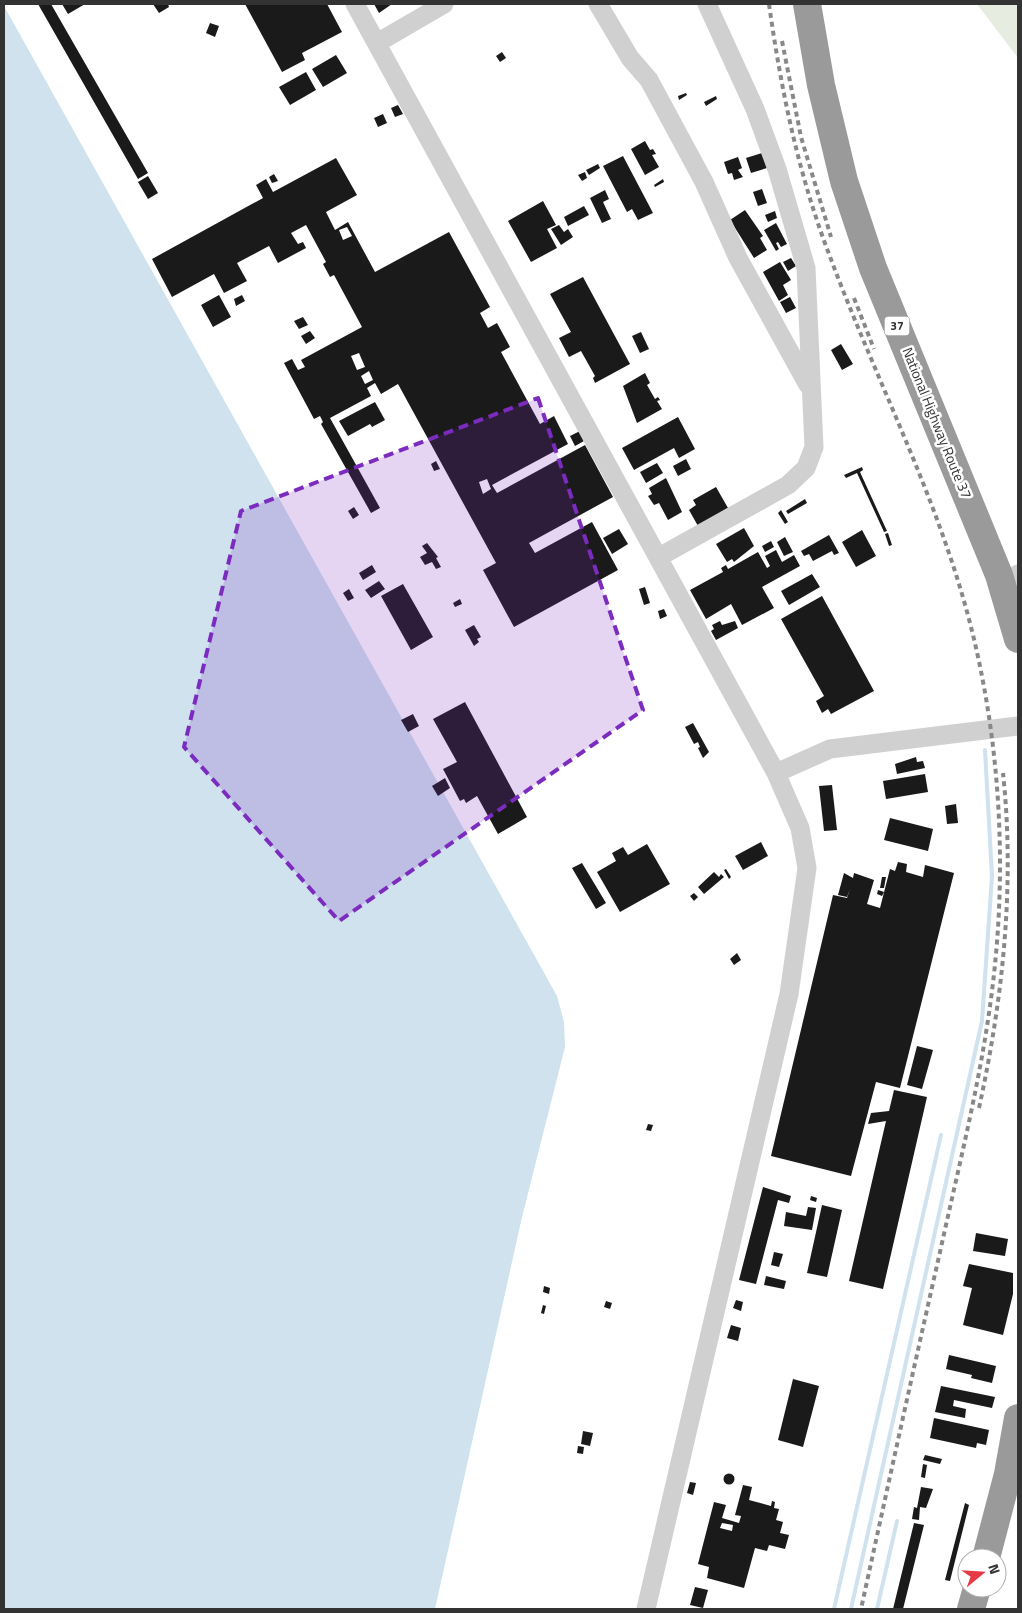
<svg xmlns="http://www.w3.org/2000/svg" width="1022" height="1613" viewBox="0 0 1022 1613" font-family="'Titillium Web',sans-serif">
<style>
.green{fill:#e6ecdf}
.water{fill:#cfe2ee}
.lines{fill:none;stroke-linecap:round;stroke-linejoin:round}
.stream{stroke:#cfe2ee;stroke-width:4}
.building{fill:#1a1a1a;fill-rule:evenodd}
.minor{stroke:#d0d0d0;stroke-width:19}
.highway{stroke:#9a9a9a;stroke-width:28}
.rail{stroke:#888;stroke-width:4;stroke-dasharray:5 4;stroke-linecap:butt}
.marked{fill:#7b2cbf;fill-opacity:0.2;stroke:#7b2cbf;stroke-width:4;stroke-dasharray:10 6;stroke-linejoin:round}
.labels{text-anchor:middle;stroke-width:5;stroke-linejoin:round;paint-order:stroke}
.shield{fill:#fff;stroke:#707070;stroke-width:1}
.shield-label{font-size:12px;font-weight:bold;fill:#333}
.street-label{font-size:14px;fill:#333;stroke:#fff}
</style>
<rect width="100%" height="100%" fill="#fff"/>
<path class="green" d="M977,4H1018V58L1015,54Z"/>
<path class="water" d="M4,6L557,996L564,1022L565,1047L522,1217L435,1609H4Z"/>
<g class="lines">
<path class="stream" d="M834,1609L941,1135
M851,1609L982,1021L992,876L985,750
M877,1609L897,1521"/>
</g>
<path class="building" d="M38,4H51L148,173L138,179Z
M62,4H85L68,14Z
M153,4H168L169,7L159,13Z
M245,4H327L342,32L302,53L305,60L282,72Z
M374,4H392L379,13Z
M210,23L219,26L215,37L206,33Z
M502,52L506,58L500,62L496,56Z
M336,55L347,73L323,87L312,69Z
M306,72L316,90L290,105L279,87Z
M686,93L687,95L679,100L678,96Z
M716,96L717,99L706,106L704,102Z
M398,105L403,114L395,117L391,108Z
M383,114L387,123L378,127L374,118Z
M645,141L650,150L653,149L656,154L652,155L659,167L645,175L631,149Z
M762,153L767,168L751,173L746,158Z
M623,156L653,213L638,220L632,209L627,212L603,166Z
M738,157L742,168L738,170L743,177L734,180L732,173L728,174L724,162Z
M336,158L357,195L326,212L335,230L348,222L375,272L449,232L490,307L480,313L488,328L497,323L510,347L501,352L540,424L554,416L568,444L492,485L497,493L585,445L613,497L529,543L535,553L592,522L618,570L514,627L483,570L496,563L398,384L381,394L375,383L367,388L371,396L330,418L380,508L371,513L321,424L323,422L320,416L314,419L284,363L292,359L298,370L305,367L301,360L362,327L334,275L330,277L323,264L326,262L306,225L291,233L298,244L303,242L306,248L278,263L269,246L237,263L247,281L224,293L214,274L172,297L152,259L263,198L256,185L266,179L273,192ZM347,227L352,236L343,240L339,230ZM359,353L365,367L357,370L351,356ZM369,371L373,380L365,384L361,376ZM487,479L491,489L483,494L479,482Z
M598,164L600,168L589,175L586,170Z
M585,172L587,178L582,181L578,175Z
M274,174L278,181L272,183L269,177Z
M148,176L158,193L148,199L138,182Z
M663,179L664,182L655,187L654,185Z
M762,189L767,203L758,206L753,192Z
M605,190L609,199L603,202L611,219L602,223L590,198Z
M543,201L556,225L547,229L557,248L531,262L508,221Z
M584,206L589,215L568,226L564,217Z
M745,210L763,236L760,238L767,250L754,258L730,220Z
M775,211L777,218L768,222L765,215Z
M776,223L787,244L781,247L778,242L776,243L779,249L776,251L764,230Z
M559,225L564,232L568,229L573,237L561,245L551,229Z
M791,258L796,266L788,271L783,262Z
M780,262L791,280L783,285L788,295L779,301L763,272Z
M583,277L630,364L595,383L593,378L595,376L581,351L569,357L559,338L571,332L550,294Z
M219,295L231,317L213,327L201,305Z
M242,295L245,301L236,306L234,299Z
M790,297L796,308L786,313L780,302Z
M303,317L308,325L299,329L294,321Z
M310,331L315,338L306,344L301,336Z
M641,332L649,349L640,353L632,336Z
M841,344L853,364L842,370L831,350Z
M645,373L650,383L647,385L655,399L658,397L660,400L657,401L662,409L637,423L623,386Z
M375,402L385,420L372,427L370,424L348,436L339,421Z
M678,417L695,449L679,458L674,448L634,470L622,448Z
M580,431L584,441L575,446L570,436Z
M686,459L691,469L678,476L673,466Z
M436,461L440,469L434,471L431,464Z
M657,463L663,473L646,483L640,472Z
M862,467L863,470L860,472L887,531L884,532L857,473L846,478L844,475Z
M666,478L682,512L668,520L659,503L654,505L648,496L652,494L649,488Z
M716,487L728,508L698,526L689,510L696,505L693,500Z
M805,499L807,503L788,514L786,511Z
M354,507L359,515L353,519L348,511Z
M781,510L788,522L785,524L778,513Z
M744,528L754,546L734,562L732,559L727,562L716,544Z
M619,529L628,544L612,554L603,538Z
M862,530L876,556L856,567L842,542Z
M888,533L892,545L889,546L885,534Z
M829,535L839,553L834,555L832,551L813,561L809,554L804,556L801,551Z
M785,537L793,552L784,556L777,542Z
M771,541L774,547L765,552L762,546Z
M427,543L438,557L436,558L441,567L436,569L432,562L425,565L420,557L427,553L422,546Z
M776,550L782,562L794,555L800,566L762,587L774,608L742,625L731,604L706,619L690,590L723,572L721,568L726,565L728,569L758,552L767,568L770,566L765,556Z
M372,565L376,572L363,580L359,573Z
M812,574L820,587L789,605L781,591Z
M379,581L385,589L371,598L365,590Z
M403,584L433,637L411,650L381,596Z
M645,587L650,603L644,605L639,589Z
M349,589L354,598L348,601L343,593Z
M822,596L874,691L831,714L828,709L822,713L816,701L824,696L781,619Z
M460,599L462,604L455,607L453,603Z
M664,609L667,616L660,619L658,611Z
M720,621L722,625L735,621L738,628L716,640L711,631L714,629L712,625Z
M474,625L481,637L477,639L479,642L474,646L465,630Z
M465,702L527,817L498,834L477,796L466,803L464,799L460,801L443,769L457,762L433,719Z
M413,714L419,726L408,732L401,720Z
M693,723L709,752L703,758L698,748L700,747L698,742L694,744L685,727Z
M916,757L917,762L923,761L925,768L897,774L895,764Z
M925,774L928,792L886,799L883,781Z
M445,778L450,788L438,796L432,786Z
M832,785L837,830L824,831L819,786Z
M956,804L958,823L947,824L945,806Z
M890,818L933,829L928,851L884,840Z
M761,842L768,856L743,870L735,856Z
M647,844L670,884L620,912L597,872L616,861L612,853L623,847L628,855Z
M898,862L907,864L906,872L923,877L925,865L954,873L900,1088L876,1082L851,1176L771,1156L833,895L847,898L850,889L847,897L838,895L844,873L853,878L854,873L874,880L867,904L880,908L890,869L895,871Z
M582,863L606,903L596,909L572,868Z
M726,869L731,877L729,879L724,870Z
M714,872L719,877L721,874L724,877L704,894L698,887Z
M882,877H886L884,888H880Z
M878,890L884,892L882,896L877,894Z
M694,893L698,897L694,901L690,896Z
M737,953L741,960L734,965L730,959Z
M917,1046L933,1050L922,1089L907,1085Z
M894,1090L927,1097L883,1289L849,1281L886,1121L868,1124L871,1113L889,1111Z
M648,1124L653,1125L651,1131L646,1130Z
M763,1187L791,1196L789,1203L778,1200L756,1284L739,1280Z
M811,1196L817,1198L816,1202L810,1200Z
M822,1205L842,1210L827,1277L807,1273Z
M808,1207L816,1208L812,1230L784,1226L786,1212L806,1216Z
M976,1233L1008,1239L1005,1256L973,1251Z
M774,1252L783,1254L779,1267L771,1265Z
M969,1264L1013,1273V1294L1003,1335L963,1325L972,1288L963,1286Z
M766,1276L786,1281L784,1289L764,1285Z
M544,1286L550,1288L549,1294L543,1292Z
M736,1300L743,1302L741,1311L733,1308Z
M606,1301L612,1303L610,1309L604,1307Z
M543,1305L546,1306L544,1314L541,1313Z
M731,1325L741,1328L738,1341L727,1338Z
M949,1355L996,1366L992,1383L971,1378L972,1375L946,1369Z
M793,1379L819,1386L803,1447L778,1440Z
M941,1386L995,1397L992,1408L954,1400L953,1406L966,1409L965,1418L935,1412Z
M934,1418L989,1430L986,1445L977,1443L976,1448L930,1438Z
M583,1431L593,1433L590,1446L581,1444Z
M578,1446L584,1447L583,1454L577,1453Z
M925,1455L942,1459L940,1464L923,1460Z
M923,1464L927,1465L925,1478L921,1477Z
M723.5 1479a5.5 5.5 0 1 1 11 0a5.5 5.5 0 1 1-11 0Z
M690,1482L696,1483L693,1495L687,1493Z
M743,1485L752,1487L749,1500L771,1506L772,1501L775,1502L774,1508L779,1509L776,1520L783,1522L780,1533L789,1535L785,1549L769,1545L767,1551L755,1548L744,1588L707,1578L709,1567L698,1564L714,1502L726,1505L722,1518L739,1523L741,1516L735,1515ZM722,1523L733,1525L732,1531L720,1528Z
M921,1487L933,1489L926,1508L920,1507L919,1520L912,1519L914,1507L917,1508Z
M965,1503L969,1505L950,1581L945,1580Z
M914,1523L924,1525L903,1609H893Z
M695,1587L708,1590L703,1608L690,1605Z"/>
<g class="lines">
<path class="minor" d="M355,4L776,773L800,828L807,868L789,994L646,1609
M598,4L630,58L649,80L704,182L738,258L808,385
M377,43L444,4
M659,557L788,485L806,468L814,447L806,268L777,169L755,109L707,4
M1002,583L1018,574
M776,773L830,749L1018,726"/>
<path class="highway" d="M807,4L821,85L844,181L873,268L999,575L1018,639
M986,1558L1008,1474L1018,1418
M971,1609L977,1588"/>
<path class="rail" d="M769,4C781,89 798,173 829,254C876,381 941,503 973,635C1001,751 1007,873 992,991C981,1079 959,1165 940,1252C913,1371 887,1490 861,1609
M782,41L801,137L831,237
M854,298L874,349
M979,1108C1003,998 1015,885 1003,773"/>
</g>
<path class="marked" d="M538,398L643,710L339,921L184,747L241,511Z"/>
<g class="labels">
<rect class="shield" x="884.5" y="316.5" width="25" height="19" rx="4"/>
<g class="shield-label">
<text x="897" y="330">37</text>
</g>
<g class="street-label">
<text transform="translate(937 423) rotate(68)" y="5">National Highway Route 37</text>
</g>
</g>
<rect width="1022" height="1613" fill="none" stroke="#333333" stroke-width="10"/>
<g transform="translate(982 1573) rotate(72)"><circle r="24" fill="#ffffff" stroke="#adadad"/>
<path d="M0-4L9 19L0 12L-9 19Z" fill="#e63946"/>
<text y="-8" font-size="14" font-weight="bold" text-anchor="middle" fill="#333333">N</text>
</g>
</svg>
